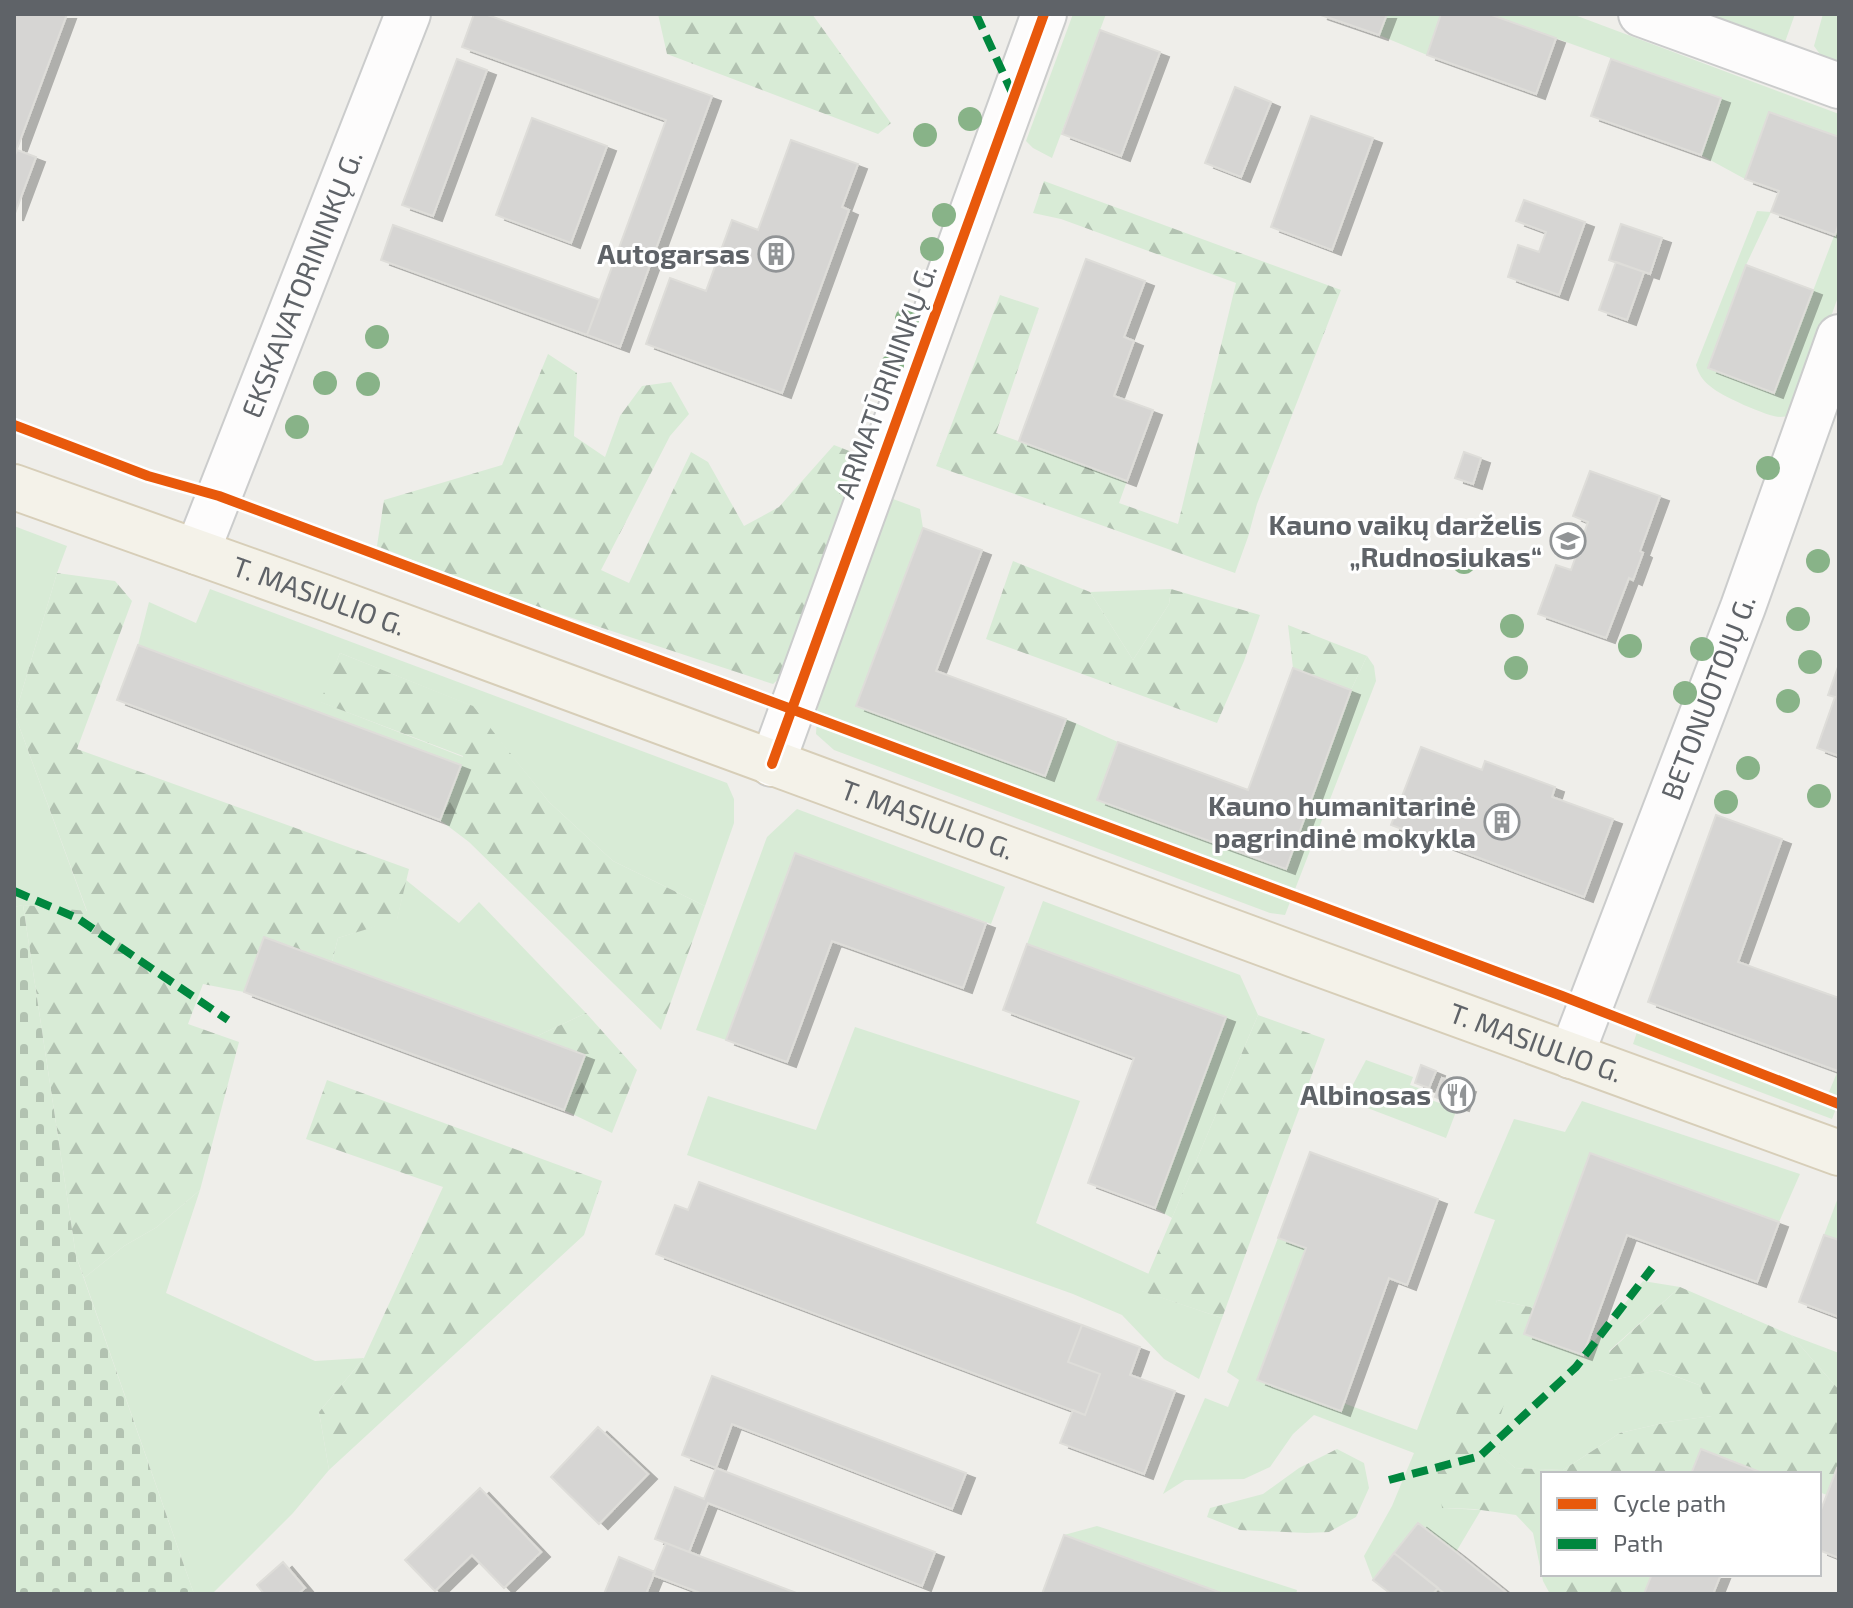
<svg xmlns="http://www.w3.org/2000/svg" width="1853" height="1608" viewBox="0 0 1853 1608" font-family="'Exo 2',sans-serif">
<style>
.grass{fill:#d8ebd6}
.forest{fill:url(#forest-firs)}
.cemetery{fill:url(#cemetery-stones)}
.building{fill:#d6d5d3;stroke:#deddd9;stroke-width:2;filter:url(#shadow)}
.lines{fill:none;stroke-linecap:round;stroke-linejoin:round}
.minor-casing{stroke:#cbcccc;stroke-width:48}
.major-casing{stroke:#d7ceb8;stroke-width:48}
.minor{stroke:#fdfcfc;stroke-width:44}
.major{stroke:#f4f2e9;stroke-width:44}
.quiet{stroke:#00873e;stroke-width:8;stroke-dasharray:16 8;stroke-linecap:butt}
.cycleway-casing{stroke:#fff;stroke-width:15}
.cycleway{stroke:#e8590c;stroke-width:10}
.tree{fill:#88b388}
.labels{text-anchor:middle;stroke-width:6;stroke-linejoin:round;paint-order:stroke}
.poi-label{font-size:28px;font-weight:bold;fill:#5f6368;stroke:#fff;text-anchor:end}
.street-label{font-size:28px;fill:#5f6368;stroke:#fff}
</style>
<defs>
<pattern id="forest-firs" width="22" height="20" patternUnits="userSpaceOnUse" patternTransform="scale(2)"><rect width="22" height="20" fill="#d8ebd6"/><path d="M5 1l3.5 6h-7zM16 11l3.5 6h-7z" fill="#b2c2b1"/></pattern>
<pattern id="cemetery-stones" width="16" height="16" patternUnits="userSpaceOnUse" patternTransform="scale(2)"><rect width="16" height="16" fill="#d8ebd6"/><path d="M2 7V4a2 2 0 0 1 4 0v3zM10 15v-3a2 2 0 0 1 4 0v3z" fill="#b2c2b1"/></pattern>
<filter id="shadow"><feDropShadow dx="9" dy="5" stdDeviation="0" flood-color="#0004"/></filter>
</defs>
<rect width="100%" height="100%" fill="#efeeea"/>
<path class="grass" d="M1073,14H1106L1052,158L1033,148L1026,141Z
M1387,14H1441L1427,55L1379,35Z
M1489,14H1572L1839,114V137L1769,112L1745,179L1701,155L1721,98Z
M1699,14H1795L1785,42Z
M1823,14H1839V65L1822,57L1814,46Z
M1757,211L1771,212L1746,265L1708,368L1774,393L1839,223V294L1798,410C1792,414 1788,417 1780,417C1768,417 1719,395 1710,386C1703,381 1698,373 1696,365Z
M893,499L920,509L923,528L856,706L1044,776L1066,719L1118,742L1098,800L1286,868L1351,690L1367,656L1374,666L1376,681L1285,915L1270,913L834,750L816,734L818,701Z
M14,526L67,546L57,573L15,715L87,912L23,905L14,907Z
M210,589L727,783L734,799V823L705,906L613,861L549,802L472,706L340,653L321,702L463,757L461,765L138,645L149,602L196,623Z
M1171,589L1169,604L1133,660L1090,592Z
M797,809L1005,887L991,924L795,853L726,1040L696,1030L767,837Z
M406,880L459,923L479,902L586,1013L535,1037L332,962L338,938L397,919Z
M1043,901L1240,975L1258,1015L1172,1218L1155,1208L1225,1017L1027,944Z
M1639,1026L1826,1099L1839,1068V1101L1832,1119L1633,1044Z
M855,1027L1080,1101L1036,1223L1149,1274L1142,1291L1222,1318L1199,1379L1164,1359L1122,1315L1073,1294L687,1155L708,1096L816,1130Z
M1366,1060L1413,1077L1410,1085L1430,1092L1428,1099L1457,1109L1446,1138L1357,1104L1351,1099L1349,1092Z
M1582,1101L1800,1174L1779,1222L1590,1153L1534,1308L1497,1300L1443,1508L1481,1510L1456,1552L1418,1523L1373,1580L1364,1556L1392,1506L1414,1453L1314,1415L1293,1434L1270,1467L1244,1479L1185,1480L1163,1494L1205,1398L1228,1407L1239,1380L1227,1372L1278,1238L1306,1248L1257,1380L1343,1403L1417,1430L1495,1220L1474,1213L1514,1119L1565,1132Z
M200,1190L166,1293L315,1361L364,1358L319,1412L329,1470L293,1513L212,1594H194L84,1278L124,1246L157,1227Z
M1839,1195V1240L1824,1235Z
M1643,1281L1680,1287L1609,1351V1381L1658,1370L1699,1385L1713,1416L1668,1422L1620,1433L1563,1470L1515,1468L1490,1446L1524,1334L1583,1355Z
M1791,1335L1839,1353V1390Z
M1097,1526L1297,1590L1296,1594H1224L1064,1535Z"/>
<path class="forest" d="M658,14H812L891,123L878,134L667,54Z
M1044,181L1341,290L1257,504L1248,537L1235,573L936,466L1000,295L1039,308L996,433L1127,481L1119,503L1178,524L1236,283L1061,219L1033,213Z
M548,354L577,373L574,436L605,457L620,416L642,386L671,382L689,414L670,436L601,570L629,583L691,452L708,462L744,526L779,507L834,445L867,458L794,665L773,684L502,595L377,546L384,500L502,465Z
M1013,561L1090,592L1133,660L1169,604L1171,589L1260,615L1244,661L1217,723L986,639Z
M57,573L115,581L132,601L77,749L409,869L397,920L338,938L332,962L264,937L244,992L203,984L188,1024L239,1042L200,1190L157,1227L124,1246L84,1278L76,1256L23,905L87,911L15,715Z
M1288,625L1367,656L1351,690L1293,668Z
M340,653L473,706L549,802L613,861L705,906L661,1030L469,842L440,820L463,756L320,702Z
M586,1013L637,1070L612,1133L564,1110L584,1055L535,1037Z
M1258,1015L1325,1039L1222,1318L1141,1291Z
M327,1080L602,1181L584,1235L329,1470L319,1412L364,1358L443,1187L306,1139Z
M1680,1287L1791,1335L1839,1390V1469L1837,1468L1827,1495L1819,1492V1474H1766L1701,1449L1691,1474H1543V1574H1652L1644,1594H1550L1543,1581L1533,1533L1516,1515L1474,1509L1442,1508L1437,1467L1497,1300L1534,1308L1491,1446L1515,1468L1563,1470L1620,1433L1668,1422L1712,1416L1699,1385L1659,1370L1609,1381V1352Z
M1337,1449L1364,1463L1369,1488L1356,1517L1329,1532L1307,1533L1240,1530L1207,1517L1210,1508L1263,1494L1299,1468Z"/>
<path class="cemetery" d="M23,905L76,1256L194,1594H14V907Z"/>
<path class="building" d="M14,14H67L14,157Z
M474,14H485L712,96L620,347L587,335L666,120L462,47Z
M1318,14H1387L1379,35Z
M1441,14H1489L1556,38L1536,94L1427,55Z
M1100,30L1160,52L1121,156L1062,134Z
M457,59L487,70L433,216L402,205Z
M1611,59L1721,98L1701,155L1591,116Z
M1235,87L1271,102L1241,177L1205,163Z
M1769,112L1839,137V223L1835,235L1771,212L1779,191L1745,179Z
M1311,116L1373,138L1332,250L1271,227Z
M532,118L607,146L571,243L496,215Z
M791,140L858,164L842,207L849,210L782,393L646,344L670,278L706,291L732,220L758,230Z
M17,150L36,157L14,216V157Z
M1524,200L1585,222L1559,295L1508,277L1518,245L1539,252L1546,232L1516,221Z
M1621,224L1662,238L1650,274L1609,260Z
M393,225L600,300L587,335L381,260Z
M1086,259L1145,281L1124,337L1134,341L1114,396L1153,410L1127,481L1019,441Z
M1616,262L1644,272L1627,320L1599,310Z
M1746,265L1813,290L1774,393L1708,368Z
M1464,452L1481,458L1473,484L1455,478Z
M1590,471L1660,496L1640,551L1643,553L1633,580L1629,578L1606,638L1538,614L1556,565L1571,570L1588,522L1573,516Z
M923,528L982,550L936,671L1066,719L1045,776L856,706Z
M138,645L461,765L440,820L117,700Z
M1839,664V756L1817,748L1835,697L1828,695Z
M1293,668L1351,690L1286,869L1097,800L1118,742L1248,790Z
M1421,747L1482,770L1485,761L1555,787L1552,797L1613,819L1584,897L1391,825Z
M1716,815L1782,839L1738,962L1839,998L1838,1071L1648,1002Z
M795,853L986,923L963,988L832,941L787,1062L726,1040Z
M264,937L585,1055L564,1110L244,992Z
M1027,944L1226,1017L1155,1208L1088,1183L1134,1058L1003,1010Z
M1421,1065L1436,1071L1429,1088L1415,1083Z
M1442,1078L1467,1087L1460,1106L1435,1097Z
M1310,1152L1438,1199L1407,1285L1389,1278L1341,1411L1257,1380L1306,1248L1278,1238Z
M1590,1153L1779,1222L1757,1282L1627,1235L1583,1355L1524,1334Z
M699,1182L1082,1325L1068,1362L1100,1374L1085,1415L656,1254L675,1205L688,1210Z
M1824,1235L1839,1240V1317L1799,1302Z
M1082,1325L1140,1347L1130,1375L1175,1391L1144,1474L1060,1443L1073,1410L1085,1415L1100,1374L1068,1362Z
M712,1376L966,1473L952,1509L732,1424L716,1468L682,1455Z
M598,1427L648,1474L599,1524L551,1477Z
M1701,1449L1760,1472L1759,1474H1691Z
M716,1468L935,1552L922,1586L708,1503L689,1552L655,1539L675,1487L704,1499Z
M1837,1468L1839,1469V1558L1819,1550V1515Z
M480,1488L541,1552L504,1588L472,1555L435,1591L405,1560Z
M1418,1523L1456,1552L1508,1594H1445L1394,1553Z
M1064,1535L1224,1594H1042Z
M666,1543L689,1552L799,1594H703L653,1575Z
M1394,1553L1438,1588L1433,1594H1391L1373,1580Z
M619,1557L655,1572L646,1594H604Z
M283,1562L305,1588L298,1594H264L257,1585Z
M1652,1574H1721L1713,1594H1644Z"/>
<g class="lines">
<defs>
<g id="minor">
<path d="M1641,14L1839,86"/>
<path id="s1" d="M197,552L408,14"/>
<path d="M772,764L1044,14"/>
<path id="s2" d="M1571,1056L1743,607L1839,337"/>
</g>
<g id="major">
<path id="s3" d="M14,487L323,597L1295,955L1839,1153"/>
</g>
</defs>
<use href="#minor" class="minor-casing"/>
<use href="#major" class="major-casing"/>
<use href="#minor" class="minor"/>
<use href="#major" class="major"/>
<path class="quiet" d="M976,14L1014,97
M14,891L77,918L228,1020
M1389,1480L1480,1456L1576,1367L1652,1268"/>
<defs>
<path id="cycleway" d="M14,425L148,476L219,496L1562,996L1839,1104
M772,764L1044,14"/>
</defs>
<use href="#cycleway" class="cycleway-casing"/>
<use href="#cycleway" class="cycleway"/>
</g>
<g class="tree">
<circle cx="970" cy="119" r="12"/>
<circle cx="925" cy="135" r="12"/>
<circle cx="944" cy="215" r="12"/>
<circle cx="932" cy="249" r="12"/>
<circle cx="907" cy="319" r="12"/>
<circle cx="377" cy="337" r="12"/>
<circle cx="892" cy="366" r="12"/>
<circle cx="325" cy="383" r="12"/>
<circle cx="368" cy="384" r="12"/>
<circle cx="297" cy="427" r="12"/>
<circle cx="1768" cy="468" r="12"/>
<circle cx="1818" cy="561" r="12"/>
<circle cx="1464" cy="562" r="12"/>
<circle cx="1798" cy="619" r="12"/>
<circle cx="1512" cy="626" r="12"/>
<circle cx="1630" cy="646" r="12"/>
<circle cx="1702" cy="649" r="12"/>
<circle cx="1810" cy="662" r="12"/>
<circle cx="1516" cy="668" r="12"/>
<circle cx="1685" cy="693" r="12"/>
<circle cx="1788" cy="701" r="12"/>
<circle cx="1748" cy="768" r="12"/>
<circle cx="1819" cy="796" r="12"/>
<circle cx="1726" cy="802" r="12"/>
</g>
<defs>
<symbol id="building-ring" viewBox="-11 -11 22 22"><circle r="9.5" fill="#fff" stroke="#919496" stroke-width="1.5"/><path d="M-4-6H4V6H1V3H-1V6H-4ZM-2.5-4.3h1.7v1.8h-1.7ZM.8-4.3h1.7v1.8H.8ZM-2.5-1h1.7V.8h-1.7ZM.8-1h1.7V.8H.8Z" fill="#919496"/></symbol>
<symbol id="school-ring" viewBox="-11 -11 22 22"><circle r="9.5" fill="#fff" stroke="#919496" stroke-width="1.5"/><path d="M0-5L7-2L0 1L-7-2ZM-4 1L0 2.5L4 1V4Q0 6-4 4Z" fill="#919496"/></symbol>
<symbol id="restaurant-ring" viewBox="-11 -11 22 22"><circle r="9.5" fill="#fff" stroke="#919496" stroke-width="1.5"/><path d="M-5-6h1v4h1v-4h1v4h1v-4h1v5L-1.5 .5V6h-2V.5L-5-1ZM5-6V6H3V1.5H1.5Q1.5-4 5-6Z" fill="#919496"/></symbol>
</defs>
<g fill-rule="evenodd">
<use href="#building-ring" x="756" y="234" width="40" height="40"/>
<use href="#school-ring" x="1548" y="521" width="40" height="40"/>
<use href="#building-ring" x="1482" y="802" width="40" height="40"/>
<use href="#restaurant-ring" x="1437" y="1075" width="40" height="40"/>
</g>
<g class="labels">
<g class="poi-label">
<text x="750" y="264">Autogarsas</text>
<text x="1542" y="535">Kauno vaikų darželis<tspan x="1542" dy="32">„Rudnosiukas“</tspan></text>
<text x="1476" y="816">Kauno humanitarinė<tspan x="1476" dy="32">pagrindinė mokykla</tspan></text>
<text x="1431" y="1105">Albinosas</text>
</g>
<g class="street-label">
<text dy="10" stroke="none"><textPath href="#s1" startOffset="288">EKSKAVATORININKŲ G.</textPath></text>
<text transform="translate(886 381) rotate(-70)" y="10">ARMATŪRININKŲ G.</text>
<text dy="10" stroke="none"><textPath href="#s3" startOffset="324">T. MASIULIO G.</textPath></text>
<text dy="10" stroke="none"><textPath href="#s2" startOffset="384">BETONUOTOJŲ G.</textPath></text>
<text dy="10" stroke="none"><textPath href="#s3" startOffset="972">T. MASIULIO G.</textPath></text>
<text dy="10" stroke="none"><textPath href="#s3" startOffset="1620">T. MASIULIO G.</textPath></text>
</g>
</g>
<rect width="1853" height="1608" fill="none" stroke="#5f6368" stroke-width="32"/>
<rect x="1541" y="1472" width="280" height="104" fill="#ffffff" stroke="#bfc1c3" stroke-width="2"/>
<rect x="1557" y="1498" width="40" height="12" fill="#e8590c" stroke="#bfc1c3" stroke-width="2"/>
<text x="1613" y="1512" font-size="24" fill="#5f6368">Cycle path</text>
<rect x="1557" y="1538" width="40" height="12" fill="#00873e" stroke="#bfc1c3" stroke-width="2"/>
<text x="1613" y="1552" font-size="24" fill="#5f6368">Path</text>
</svg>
